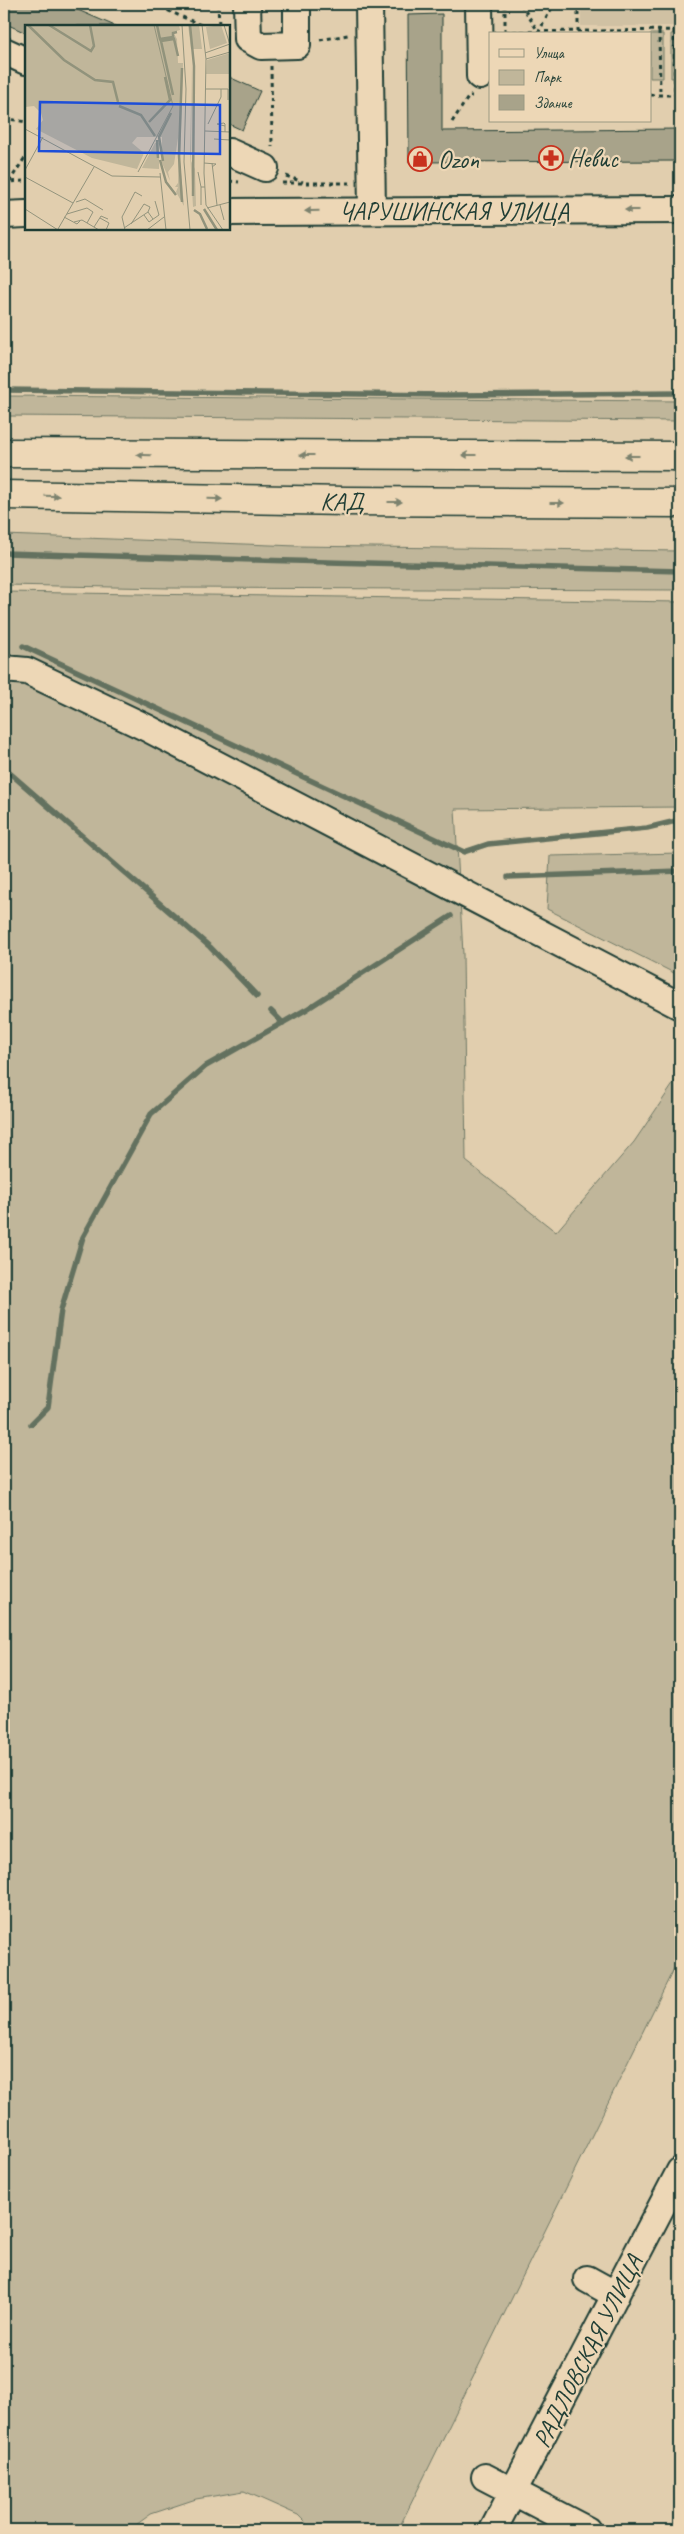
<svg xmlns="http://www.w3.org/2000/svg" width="684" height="2534" viewBox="0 0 684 2534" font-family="Caveat,sans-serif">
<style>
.built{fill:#d0c1a3}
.green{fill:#c0b69a;stroke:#707a67}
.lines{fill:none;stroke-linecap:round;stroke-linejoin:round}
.stream{stroke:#63715f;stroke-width:5.5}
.building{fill:#a8a38a;stroke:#1f3d34}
.minor-casing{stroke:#1f3d34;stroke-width:30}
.highway-casing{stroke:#1f3d34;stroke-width:31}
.path{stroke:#1f3d34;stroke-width:3;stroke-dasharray:4 4;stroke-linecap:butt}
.minor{stroke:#edd7b6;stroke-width:26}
.highway{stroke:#edd7b6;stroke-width:28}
.oneway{fill:#7c826e}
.labels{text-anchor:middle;stroke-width:4.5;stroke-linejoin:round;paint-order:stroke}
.poi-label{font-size:25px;fill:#1f3d34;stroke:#edd7b6;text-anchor:start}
.street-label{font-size:25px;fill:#1f3d34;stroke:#edd7b6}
.inset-river{fill:none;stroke:#91937c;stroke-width:2.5}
.inset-road{fill:none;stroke:#93947d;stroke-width:1}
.view{fill:#1d4ed8;fill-opacity:0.15;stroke:#1d4ed8;stroke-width:2.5}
.inset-edge{fill:none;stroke:#1f3d34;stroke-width:2.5}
</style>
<rect width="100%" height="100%" fill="#e1ceae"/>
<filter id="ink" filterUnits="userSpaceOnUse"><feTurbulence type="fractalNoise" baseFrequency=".02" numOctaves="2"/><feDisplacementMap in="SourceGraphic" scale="10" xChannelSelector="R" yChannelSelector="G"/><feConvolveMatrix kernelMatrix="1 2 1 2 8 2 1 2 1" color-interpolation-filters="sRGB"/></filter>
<g filter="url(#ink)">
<path class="built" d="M581,4H680V26H581Z"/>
<path class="green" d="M650,34H663V78H650Z
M671,34H680V77L671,78Z
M4,396L680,401V421L4,416Z
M4,535L297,546L680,551V590L168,588L4,585Z
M4,592L680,602V807L455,809L463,954L466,1161L556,1232L634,1142L680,1074V1956L398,2530H313L298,2515L244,2491L196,2499L151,2514L129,2530H4Z
M680,853V976L547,909L550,856Z"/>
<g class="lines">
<path class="stream" d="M4,390L448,395L680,393
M4,553C229,561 455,564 680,571
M23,646L464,852L488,844L647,828L680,820
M4,768L210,947L257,996
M508,877L680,871
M271,1011L283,1023
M31,1424L48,1407L61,1310L83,1237L151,1114L206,1066L307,1009L451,916"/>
</g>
<path class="building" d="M4,4H64L115,26H26V33L4,23Z
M442,14V131L680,129V161L409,162L408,15Z
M229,77L260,91L242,130L229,124Z"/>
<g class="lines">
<defs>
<path id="minor" d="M247,4L248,39L261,46L297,45V4
M369,4L372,211
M479,4L480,76
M4,51L26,61
M229,152L265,168
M229,212L680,210
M4,215L26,214
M4,669L27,671L147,728L680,1006
M587,2279L616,2295
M485,2477L587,2530
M493,2530L680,2171"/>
<path id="highway" d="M4,453L680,456
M4,495L346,501L680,503"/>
</defs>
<use href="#minor" class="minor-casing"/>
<use href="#highway" class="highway-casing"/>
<path class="path" d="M153,4L203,26
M218,4L219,26
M505,4V33
M521,4L539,33
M578,4V34
M674,30L675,95
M659,31L660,95
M505,32L680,30
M538,33L554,4
M320,40L348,35
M271,66L272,147
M650,95H680
M4,118L26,122
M452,122L469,96H472
M286,176L303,182
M229,181L239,182
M4,182L26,181
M9,182L26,156
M282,183H351"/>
<use href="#minor" class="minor"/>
<use href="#highway" class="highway"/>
</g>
<defs><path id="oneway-solid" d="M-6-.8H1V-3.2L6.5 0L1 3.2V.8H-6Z" transform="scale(1.25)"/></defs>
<g class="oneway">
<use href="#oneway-solid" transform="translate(632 210) rotate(180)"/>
<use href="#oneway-solid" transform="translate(312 211) rotate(179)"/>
<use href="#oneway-solid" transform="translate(144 455) rotate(-179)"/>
<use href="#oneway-solid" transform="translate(307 455) rotate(-180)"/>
<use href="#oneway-solid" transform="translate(469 455) rotate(-180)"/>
<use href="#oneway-solid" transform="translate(632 456) rotate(-180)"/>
<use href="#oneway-solid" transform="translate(52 496) rotate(1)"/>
<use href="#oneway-solid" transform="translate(215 499) rotate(1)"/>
<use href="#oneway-solid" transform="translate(395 502)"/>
<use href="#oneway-solid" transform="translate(557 503)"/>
</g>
</g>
<defs>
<symbol id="pharmacy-ring" viewBox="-11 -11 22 22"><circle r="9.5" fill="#edd7b6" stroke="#c8321e" stroke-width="1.5"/><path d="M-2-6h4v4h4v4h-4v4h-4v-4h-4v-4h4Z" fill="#c8321e"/></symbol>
<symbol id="shop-ring" viewBox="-11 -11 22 22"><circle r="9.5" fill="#edd7b6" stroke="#c8321e" stroke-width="1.5"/><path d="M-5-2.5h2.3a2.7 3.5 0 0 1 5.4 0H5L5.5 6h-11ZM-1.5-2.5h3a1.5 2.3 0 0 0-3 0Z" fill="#c8321e"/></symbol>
</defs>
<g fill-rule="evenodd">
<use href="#pharmacy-ring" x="537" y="144" width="28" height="28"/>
<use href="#shop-ring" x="406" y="145" width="28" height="28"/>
</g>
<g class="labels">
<g class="poi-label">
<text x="568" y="167">Невис</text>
<text x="438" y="168">Ozon</text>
</g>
<g class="street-label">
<text x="454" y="220">ЧАРУШИНСКАЯ УЛИЦА</text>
<text transform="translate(342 501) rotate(1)" y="9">КАД</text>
<text transform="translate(587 2351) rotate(-63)" y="9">РАДЛОВСКАЯ УЛИЦА</text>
</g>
</g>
<g transform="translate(25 25)">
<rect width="205" height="205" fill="#e1ceae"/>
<path d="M0,0H154L155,5L148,7L152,14L153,38H158L155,137L159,181L151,167L153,162H150L153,158V113L149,139L143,147L145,156L137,138V112H112L107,118L119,128L112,144L67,133L11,104L18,95L16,88L9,81L0,82ZM163,0H174L177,24H166ZM196,0L202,18L185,24L181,2ZM205,28V49H181L182,35ZM167,37L166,136L170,144L171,181L168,182L165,127ZM130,118H134V144L117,143Z" fill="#c0b69a"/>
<path class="inset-river" d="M3,0L39,35L70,55L88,57L93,77M24,0L66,26L69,21L65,0M132,0L135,14L148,12V8L152,7M165,0L169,41L168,171M148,70L136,16L149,14L153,31M94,81L116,90L130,111M124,97L145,75L140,52M132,115L133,133M135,135L141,157L151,170M138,136L134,112L146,88M157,177L154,131L157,43M179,184L192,205M169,185L175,189L182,204"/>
<path class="inset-road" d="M157,0L161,64L159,137L165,205M177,0L181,34L179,148L181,180L198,205M199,0L205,20M180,28L205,19M181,34L205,27M180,64H196V72L183,99M196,64H203V75M0,104L87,151L135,152M180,106L205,107M200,107V99L199,98L192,99L200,101M189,114L205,115M179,138L191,139L187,142M187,138L192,180M0,145L18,112M113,147L148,81L129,0M173,147L176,162M135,148L141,205M0,152L48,178M51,177L60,174L78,185M176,180V162H180M195,180L199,195M182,183L205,177M0,184L33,205M42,189L62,183L68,187L62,198M119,190L124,197L134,190L130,176M39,192L52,199L55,196M75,193L84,198L81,205M49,197L57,195L74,205M106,199L119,179L125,182L123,187L128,194M69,202L76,191L83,194M99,203L123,187M33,204L69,142M100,205L97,192L110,167L117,171M122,205L139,192"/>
<path class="view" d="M15,77L195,80V129L14,126Z"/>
<rect width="205" height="205" class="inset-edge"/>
</g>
<rect width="684" height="2534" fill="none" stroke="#edd7b6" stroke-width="20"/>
<rect x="10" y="10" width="664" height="2514" fill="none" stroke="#1f3d34" stroke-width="2" filter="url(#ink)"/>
<rect x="489" y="32" width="162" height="90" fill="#edd7b6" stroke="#9b9982"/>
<rect x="499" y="49" width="25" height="8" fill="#edd7b6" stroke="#9b9982"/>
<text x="534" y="58" font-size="15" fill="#1f3d34">Улица</text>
<rect x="499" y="70" width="25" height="15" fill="#c0b69a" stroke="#9b9982"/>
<text x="534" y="82" font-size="15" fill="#1f3d34">Парк</text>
<rect x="499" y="95" width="25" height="15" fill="#a8a38a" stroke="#9b9982"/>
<text x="534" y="108" font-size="15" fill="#1f3d34">Здание</text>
</svg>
